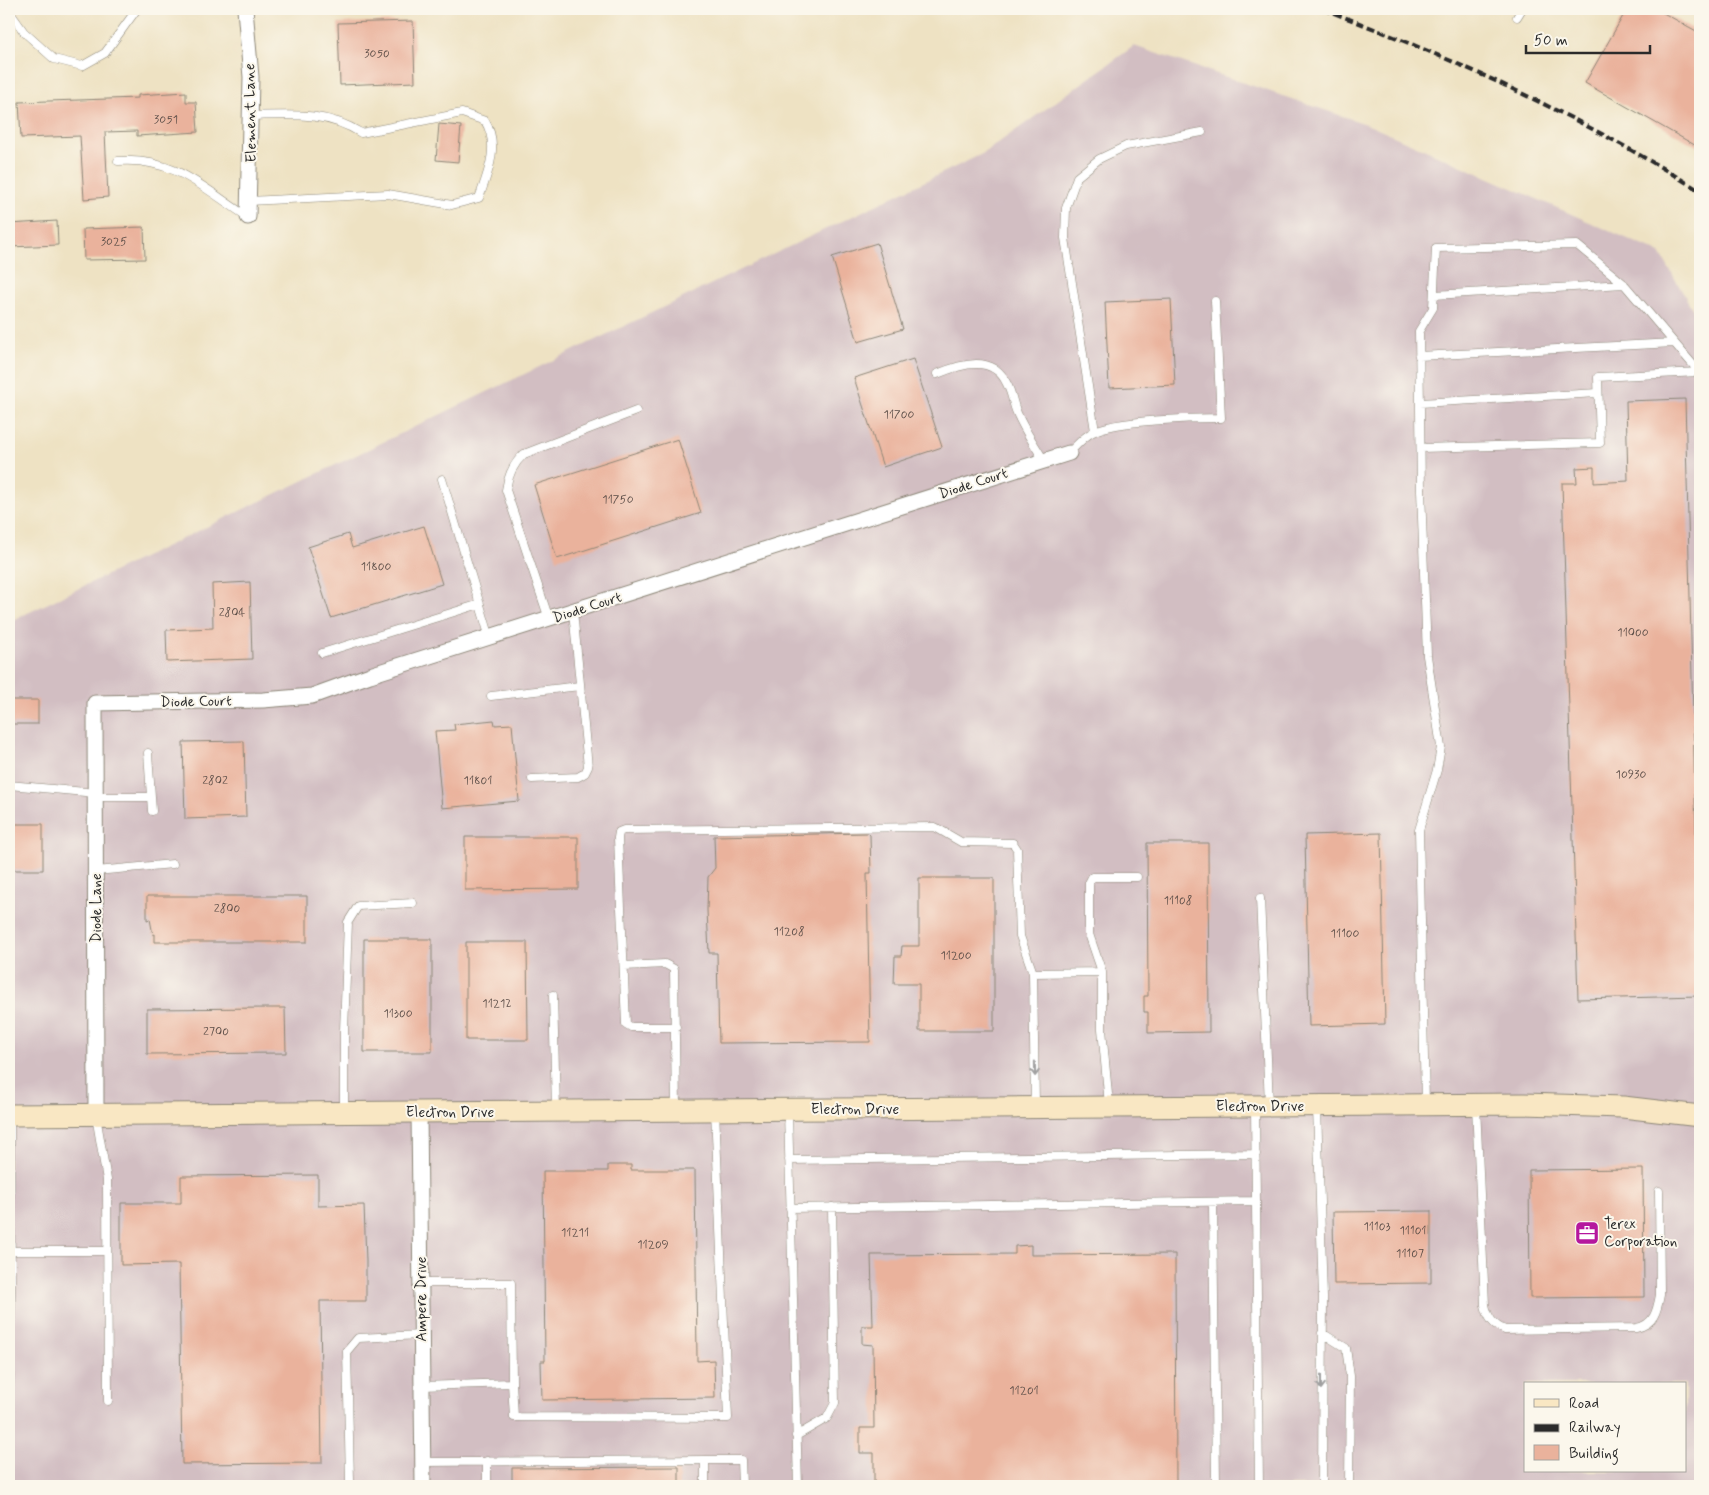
<svg xmlns="http://www.w3.org/2000/svg" width="1709" height="1495" viewBox="0 0 1709 1495" font-family="Mynerve,sans-serif">
<style>
.industrial{fill:#d2bec2;fill-rule:evenodd}
.building{fill:#eab29c}
.lines{fill:none;stroke-linecap:round;stroke-linejoin:round}
.lane-casing{stroke:#8c8677;stroke-width:9}
.street-casing{stroke:#8c8677;stroke-width:17}
.secondary-casing{stroke:#8c8677;stroke-width:23}
.lane{stroke:#fff;stroke-width:8}
.street{stroke:#fff;stroke-width:15}
.secondary{stroke:#f9e7c3;stroke-width:21}
.rail{stroke:#2b2b2b;stroke-width:4;stroke-dasharray:8 4;stroke-linecap:butt}
.oneway{stroke:#a0a0a0}
.labels{text-anchor:middle;stroke-width:4;stroke-linejoin:round;paint-order:stroke}
.number-label{font-size:12px;fill:#5b4d47}
.street-label{font-size:15px;fill:#2b2b2b;stroke:#fbf7ec}
.poi-label{font-size:15px;fill:#2b2b2b;stroke:#fbf7ec;text-anchor:start}
</style>
<rect width="100%" height="100%" fill="#fbf7ec"/>
<filter id="ink" filterUnits="userSpaceOnUse"><feTurbulence type="fractalNoise" baseFrequency=".02" numOctaves="2"/><feDisplacementMap in="SourceGraphic" scale="10" xChannelSelector="R" yChannelSelector="G"/><feConvolveMatrix kernelMatrix="1 2 1 2 8 2 1 2 1" color-interpolation-filters="sRGB"/></filter>
<filter id="wash" filterUnits="userSpaceOnUse"><feTurbulence type="fractalNoise" baseFrequency=".0096" numOctaves="4" result="noise"/><feDisplacementMap in="SourceGraphic" scale="20" xChannelSelector="R" yChannelSelector="G"/><feGaussianBlur stdDeviation="1.12" result="paint"/><feColorMatrix in="noise" values="0 0 0 0 0 0 0 0 0 0 0 0 0 0 0 0 0 1.4 0 .05"/><feComposite in="paint" operator="in"/></filter>
<g filter="url(#wash)">
<rect width="100%" height="100%" fill="#eee2c3"/>
<path class="industrial" d="M1134,46L1366,124L1660,253L1700,322V1486H9V622L984,153ZM1525,1384H1685V1471H1525Z"/>
<g id="blocks">
<path class="building" d="M1627,9H1656L1700,33V148L1585,83Z
M413,21L415,82L340,85L338,23Z
M186,92V102H196L198,132L137,136V131L105,132L108,197L84,199L80,136L21,138L19,102L138,98V95Z
M439,124L461,126L458,162L436,160Z
M57,221L58,245L9,247V224Z
M144,227L145,259L84,260L83,229Z
M877,243L903,329L858,342L832,257Z
M1171,299L1175,385L1109,388L1105,302Z
M913,359L942,447L883,467L854,378Z
M1685,399L1700,996L1578,999L1562,483H1577L1576,468L1594,467V483L1628,481L1626,401Z
M678,439L701,513L557,559L534,485Z
M424,526L442,584L331,618L308,547L348,534L352,548Z
M250,582L252,659L167,662L166,630L213,628L212,584Z
M9,700H38V724H9Z
M494,720L495,725L512,724L519,801L442,808L435,731L455,730L454,724Z
M244,741L246,817L185,819L183,742Z
M9,824H43V870H9Z
M868,833L870,835L871,873H867L870,1042L719,1043L717,953H709L707,910L708,877L715,868L714,836Z
M1381,833L1385,1024L1309,1026L1305,835Z
M465,837H578V889L465,890Z
M1147,843H1208L1209,1032L1148,1033V1012H1144V996H1148Z
M919,878H994V1031H919V984H894L895,956H901L902,946H919Z
M147,896H307V942H155V934L153,935L150,919L147,920Z
M364,939H432V1052H364Z
M466,942H527L528,1040H466Z
M269,1008H285L286,1053L147,1054V1009Z
M608,1165H631V1170H695L697,1361L714,1360L715,1398L542,1400L541,1361H545L543,1171H608Z
M1643,1169L1644,1297L1530,1298L1529,1170Z
M318,1175V1206L364,1205L366,1261V1301H320L322,1463L182,1464L179,1264L121,1265V1203H181V1176Z
M1431,1211V1283L1334,1284L1333,1212Z
M1031,1245V1255L1175,1254L1176,1486H874V1453H860V1428H874L873,1345L862,1344V1326H873L871,1255L1015,1254V1246Z
M679,1467V1486H512V1468Z"/>
</g>
</g>
<g filter="url(#ink)">
<use href="#blocks" fill-opacity="0" stroke="#8c8677" stroke-width="1"/>
<g class="lines">
<defs>
<path id="lane" d="M9,11L24,32L54,59L82,66L105,53L137,9
M1517,17L1522,9
M118,161C174,157 203,188 248,217
M249,201L388,194L452,205L479,198C488,173 500,145 485,121L462,113L361,133C326,111 290,115 250,116
M1434,295L1624,284
M1419,356L1674,343
M937,374C961,364 994,354 1007,384C1012,393 1013,404 1017,413C1024,430 1035,445 1044,461
M1420,403L1598,393
M1095,431L1065,238L1066,208L1077,177L1099,159L1126,146L1202,132
M1421,448L1600,443L1598,377L1699,372
M1069,453C1077,445 1083,437 1093,432C1115,420 1193,418 1221,418L1215,301
M442,479L490,638
M549,619L506,490C508,475 513,464 524,454L636,411
M322,653L480,604
M491,696L580,686
M148,753L152,811
M532,779L578,777L585,773L588,767L573,611
M9,785L96,793
M96,797H151
M96,871L173,864
M1260,898L1269,1104
M624,966L665,964L674,969L676,1108
M553,995L556,1109
M676,1027H631L626,1024L618,838L619,832L624,830L935,827L961,842L1013,843L1017,849L1020,936L1033,973
M1425,1103L1419,830L1437,770L1441,747L1427,656L1421,490L1419,331L1433,308L1436,248L1577,245L1624,284L1700,373
M1035,1105L1033,973L1102,972
M1109,1105L1102,1029V972L1089,934V883L1092,877H1137
M1476,1106L1485,1305C1488,1318 1493,1325 1505,1330L1636,1328C1654,1325 1657,1311 1660,1295L1659,1191
M1317,1107L1323,1298L1322,1486
M1255,1108L1259,1486
M344,1111V1031L348,922L358,906L413,903
M788,1112L798,1486
M96,1116L107,1180L108,1401
M789,1160L1256,1154
M1213,1202L1216,1486
M790,1208L1256,1201
M11,1251H107
M421,1283H511L512,1383
M1322,1333L1346,1348L1350,1376L1349,1486
M422,1386L512,1383L514,1417L728,1418L715,1110
M9,1420L11,1290L10,1117
M796,1436L827,1418L835,1403L832,1207
M705,1460H741L742,1486
M487,1461V1486
M423,1462L705,1460V1486
M350,1481L347,1351L358,1338L421,1335"/>
<path id="street" d="M245,9L251,77L248,217
M419,1112L423,1486
M96,1114L95,703L263,700L312,696L370,675L1069,453"/>
<path id="secondary" d="M9,1115L1524,1104L1623,1107L1700,1116"/>
</defs>
<use href="#lane" class="lane-casing"/>
<use href="#street" class="street-casing"/>
<use href="#secondary" class="secondary-casing"/>
<use href="#lane" class="lane"/>
<use href="#street" class="street"/>
<use href="#secondary" class="secondary"/>
<path class="rail" d="M1323,9C1453,58 1582,117 1700,191"/>
</g>
<defs><path id="oneway-shaft" d="M-6 0H5M1.5-3L5.5 0L1.5 3" fill="none" stroke-width="1.6" stroke-linecap="round" stroke-linejoin="round" transform="scale(1.25)"/></defs>
<g class="oneway">
<use href="#oneway-shaft" transform="translate(1035 1069) rotate(89)"/>
<use href="#oneway-shaft" transform="translate(1321 1382) rotate(90)"/>
</g>
</g>
<defs>
<symbol id="office-square" viewBox="-11 -11 22 22"><rect x="-9" y="-9" width="18" height="18" rx="4" fill="#b5179e" stroke="#fbf7ec"/><path d="M-6-3h4V-5.5h4V-3h4V5H-6ZM-1-4.5V-3h2v-1.5ZM-6 0V1H6V0Z" fill="#fff"/></symbol>
</defs>
<g fill-rule="evenodd">
<use href="#office-square" x="1573" y="1219" width="28" height="28"/>
</g>
<g class="labels">
<g class="number-label">
<text x="377" y="57">3050</text>
<text x="166" y="123">3051</text>
<text x="114" y="245">3025</text>
<text x="899" y="418">11700</text>
<text x="618" y="503">11750</text>
<text x="376" y="570">11800</text>
<text x="232" y="616">2804</text>
<text x="1633" y="636">11000</text>
<text x="1631" y="778">10930</text>
<text x="215" y="784">2802</text>
<text x="478" y="784">11801</text>
<text x="1178" y="904">11108</text>
<text x="227" y="912">2800</text>
<text x="789" y="935">11208</text>
<text x="1345" y="937">11100</text>
<text x="956" y="959">11200</text>
<text x="497" y="1007">11212</text>
<text x="398" y="1017">11300</text>
<text x="216" y="1035">2700</text>
<text x="1377" y="1230">11103</text>
<text x="1413" y="1234">11101</text>
<text x="575" y="1236">11211</text>
<text x="653" y="1248">11209</text>
<text x="1410" y="1257">11107</text>
<text x="1024" y="1394">11201</text>
</g>
<g class="street-label">
<text transform="translate(250 113) rotate(-91)" y="5">Element Lane</text>
<text transform="translate(973 483) rotate(-18)" y="5">Diode Court</text>
<text transform="translate(587 607) rotate(-18)" y="5">Diode Court</text>
<text transform="translate(196 701) rotate(-1)" y="5">Diode Court</text>
<text transform="translate(96 908) rotate(-90)" y="5">Diode Lane</text>
<text x="1260" y="1111">Electron Drive</text>
<text x="855" y="1114">Electron Drive</text>
<text x="450" y="1117">Electron Drive</text>
<text transform="translate(421 1299) rotate(-90)" y="5">Ampere Drive</text>
</g>
<g class="poi-label">
<text x="1604" y="1229">Terex<tspan x="1604" dy="17">Corporation</tspan></text>
</g>
</g>
<rect width="1709" height="1495" fill="none" stroke="#fbf7ec" stroke-width="30"/>
<rect x="1524" y="1382" width="162" height="90" fill="#fbf7ec" stroke="#a8a59f"/>
<rect x="1534" y="1399" width="25" height="8" fill="#f9e7c3" stroke="#a8a59f"/>
<text x="1569" y="1408" font-size="15" fill="#2b2b2b">Road</text>
<rect x="1534" y="1424" width="25" height="8" fill="#2b2b2b" stroke="#a8a59f"/>
<text x="1569" y="1432" font-size="15" fill="#2b2b2b">Railway</text>
<rect x="1534" y="1445" width="25" height="15" fill="#eab29c" stroke="#a8a59f"/>
<text x="1569" y="1458" font-size="15" fill="#2b2b2b">Building</text>
<path d="M1526 45v8h124v-8" fill="none" stroke="#2b2b2b" stroke-width="2.5"/>
<text x="1534" y="45" font-size="15" fill="#2b2b2b" stroke="#fbf7ec" stroke-width="4" paint-order="stroke">50 m</text>
</svg>
